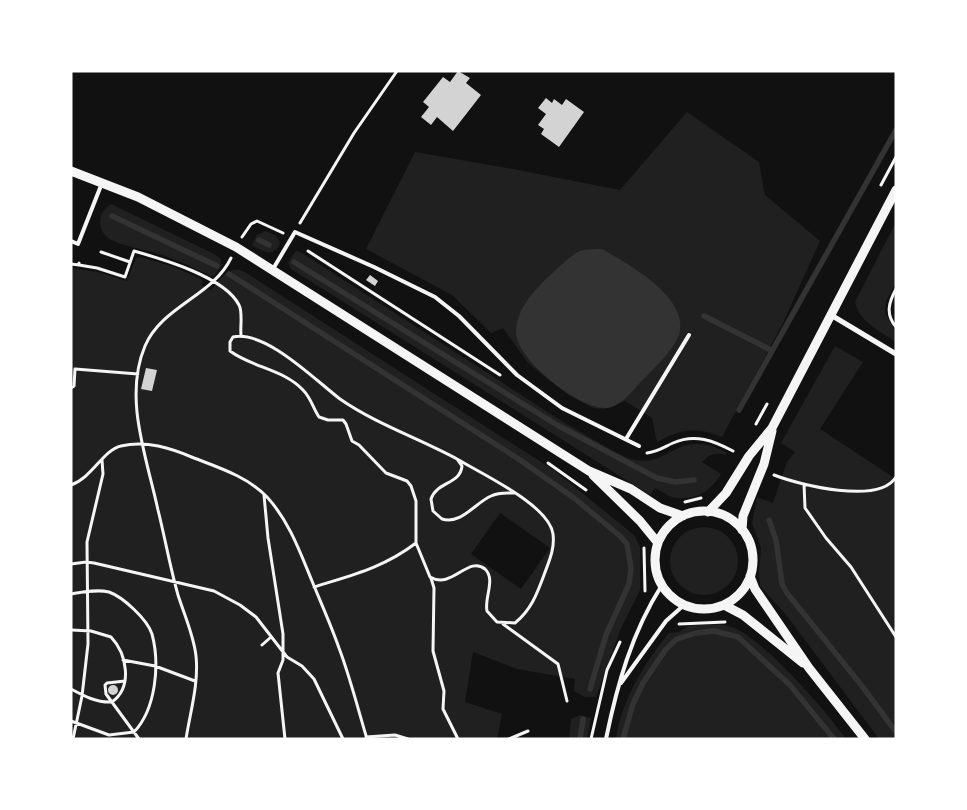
<svg xmlns="http://www.w3.org/2000/svg" width="967" height="810" viewBox="0 0 967 810" font-family="'PT Serif',serif">
<style>
.green{fill:#202020;fill-rule:evenodd}
.water{fill:#333}
.lines{fill:none;stroke-linecap:round;stroke-linejoin:round}
.stream{stroke:#333;stroke-width:5.5}
.building{fill:#d3d3d3}
.path{stroke:#f5f5f5;stroke-width:3}
.service{stroke:#f5f5f5;stroke-width:4}
.minor{stroke:#f5f5f5;stroke-width:5}
.tertiary{stroke:#f5f5f5;stroke-width:9}
</style>
<rect width="100%" height="100%" fill="#111"/>
<path class="green" d="M687,112L759,162L765,195L820,241L783,323L722,437C694,426 682,429 657,442L652,418L625,401L605,409L593,408L567,394L528,363L503,328L491,333L452,295L366,249L415,152L513,169L620,190Z
M111,204L214,254L220,258L222,265L214,276H210C195,268 179,261 163,255C149,250 118,246 107,237C96,227 99,211 111,204Z
M896,222V283L886,301L885,313L896,332V342C880,331 859,322 855,302Z
M266,231L276,236L280,242C276,259 262,251 252,245L257,235Z
M296,251L302,253L563,422C580,431 619,457 635,460C670,467 679,426 727,453L726,455C715,452 710,454 702,462L721,474C711,490 698,500 677,498C670,498 662,491 655,488L650,495L291,269L288,262Z
M140,257L174,267L201,279L203,282L201,285L211,290C220,280 228,265 243,271L555,471L634,535L640,547V590L621,628L596,697H585L574,691L575,679L517,669L473,652L465,702L502,714L497,739H71V268L98,272L127,281L136,258ZM500,513L550,548L521,589L471,554Z
M835,346L863,362L820,429L896,479V739H879L787,616L760,586L759,573L761,548L752,523L757,497L773,503L787,462L795,452L781,443Z
M670 561a34 34 0 1 1 68 0a34 34 0 1 1-68 0Z
M690,625C703,626 720,622 732,627C763,638 826,711 846,739H616C621,701 645,662 669,633L679,632Z
M580,715L591,718L587,739H569L571,719Z"/>
<path class="water" d="M602,249C630,265 700,303 675,343C665,359 650,372 637,386C630,394 619,407 607,408C581,411 515,359 516,332C517,309 532,293 547,278C555,271 573,252 583,250C589,249 595,249 602,249Z"/>
<g class="lines">
<path class="stream" d="M112,216L217,266
M259,240L269,245
M294,262L557,425L657,478L675,482L694,480
M229,274L520,460L574,498L620,536L627,544L631,568L629,584L606,635L590,689
M704,316L771,350
M739,410L896,130
M769,520L776,540L782,584L787,593L862,686L896,732
M580,739L583,719
M623,739L633,704L643,683L666,649L677,639L696,633L714,631L738,637L790,685L834,739"/>
</g>
<path class="building" d="M458,71L470,78L466,83L481,95L453,131L437,117L431,125L421,117L429,107L423,102L443,77L450,82Z
M546,98L552,103L554,99L562,105L566,99L584,112L559,147L541,134L544,129L538,125L546,114L538,108Z
M370,275L378,281L375,286L366,280Z
M146,368L157,370L152,391L141,389Z
M108 690a5 5 0 1 1 10 0a5 5 0 1 1-10 0Z"/>
<g class="lines">
<path class="path" d="M881,185L896,157
M300,223L354,133L397,71
M242,237L251,224L257,221L283,233
M308,251L500,375
M101,252L130,262
M79,263V265L97,268L125,277L134,251C162,259 225,277 239,305C243,312 240,327 241,335
M71,264L79,265
M896,289C889,302 885,314 896,327
M71,388L74,386L75,369L138,374
M756,424L767,404
M647,453C657,452 664,447 673,443C695,433 714,441 733,451
M457,459C482,474 549,505 553,534C555,549 549,561 544,575C537,594 531,610 515,623L497,622L487,611C484,598 496,579 485,569C468,555 452,590 430,577L416,543V501L411,486L407,481L386,473L359,445L352,441L346,424L343,420H328L319,417C313,408 311,398 303,390C283,369 253,368 230,351V342L233,337C266,330 315,380 340,399C376,424 418,438 457,459L462,466C460,485 437,481 431,499L433,511L442,519C461,525 475,503 491,496C499,492 506,493 514,493
M548,463L586,490
M774,475C800,485 879,505 896,477
M804,484L805,508L826,538L851,567L896,637
M71,485C93,477 103,450 121,446C146,440 171,448 194,458C220,468 248,477 267,497C289,521 300,552 312,581C321,603 331,625 339,648C350,677 358,709 367,739
M264,495L268,538L283,634V660L278,673L285,739
M685,502L701,498
M644,548L645,591
M71,564L86,562L94,563L214,591L240,605L256,617L287,657L302,666L314,679L343,739
M431,578L434,588L433,651L444,691L443,709L458,739
M314,587C352,575 383,568 416,543
M71,594C83,592 97,589 109,592C123,597 147,619 152,634C160,664 156,709 134,732L109,735L71,721
M503,624L558,664L567,701
M679,624L725,622
M71,630L91,631L111,637C127,654 133,687 112,702C97,703 84,696 71,689
M262,645L271,637
M123,660L155,666L195,681
M125,681L107,683L105,685L106,694L139,739
M366,737L395,735L408,739
M73,739L82,696L88,644L87,542L103,474L102,460
M186,739C190,713 199,683 196,656C194,636 184,614 178,595C170,567 165,538 158,510C147,458 123,398 145,346C162,306 213,296 231,258
M509,739L528,731
M591,739L607,670L620,642"/>
<path class="service" d="M71,241L78,244L102,183
M273,269L295,232L374,267L435,297L459,316L517,375L562,408L639,446
M626,439L689,335
M621,683L666,621L684,605
M606,739C617,685 632,632 662,585"/>
<path class="minor" d="M831,315L896,354"/>
<path class="tertiary" d="M71,171L138,197L236,247L589,471L631,489L660,508L683,516
M593,475L640,521L658,543
M655 560a49 49 0 1 1 98 0a49 49 0 1 1-98 0Z
M708,512L726,493L749,456L772,428L896,190
M742,530L743,516L764,464L772,431
M750,576L755,589L809,668L865,739
M724,605L743,615L803,663"/>
</g>
<rect width="967" height="810" fill="none" stroke="#ffffff" stroke-width="145"/>
</svg>
